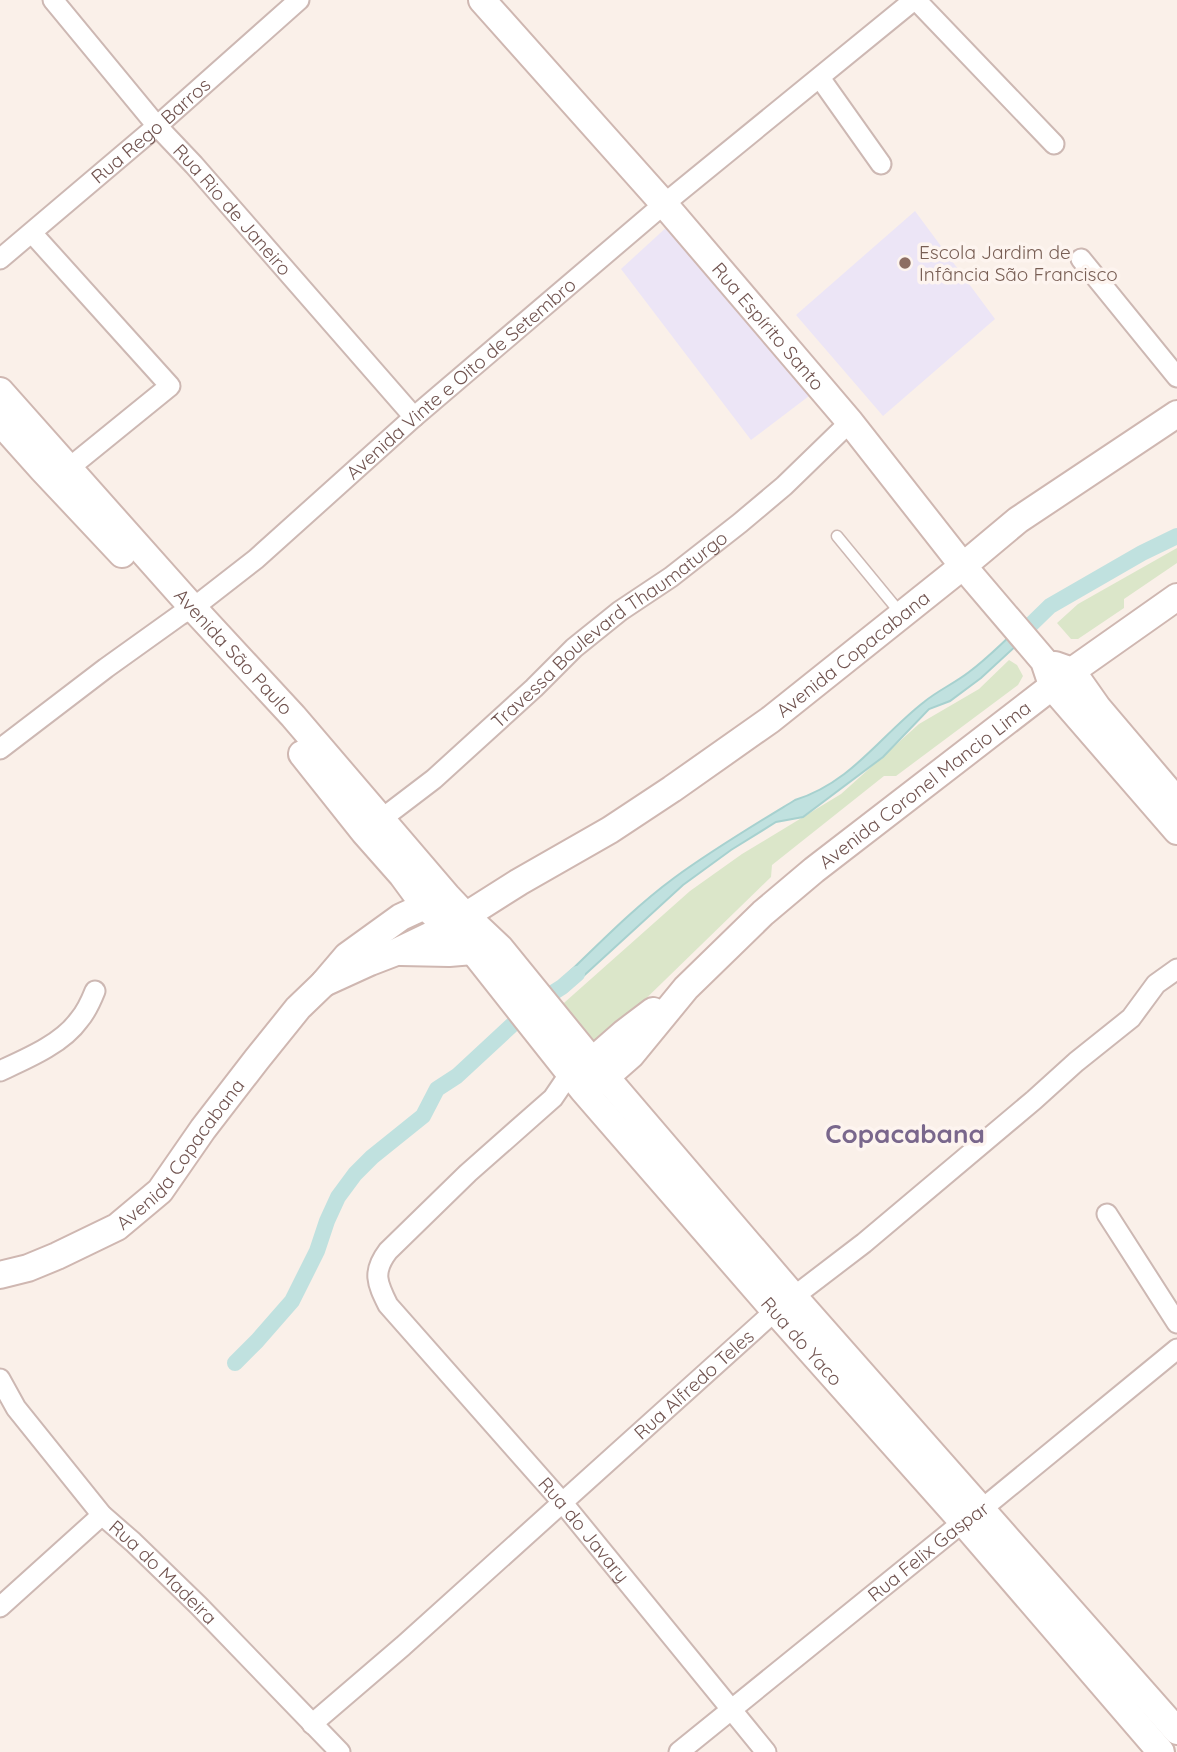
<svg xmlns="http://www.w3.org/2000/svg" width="1177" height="1752" viewBox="0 0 1177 1752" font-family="Quicksand,sans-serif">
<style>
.education{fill:#ece5f6}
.green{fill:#dbe6c9}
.water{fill:#c0e1df;stroke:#a7d1cf;stroke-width:2}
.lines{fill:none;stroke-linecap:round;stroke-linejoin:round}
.canal{stroke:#c0e1df;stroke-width:16}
.lane-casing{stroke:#cdb8b3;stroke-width:13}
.street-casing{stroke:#cdb8b3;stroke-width:23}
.secondary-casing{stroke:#cfb7b1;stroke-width:30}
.lane{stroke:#fff;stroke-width:10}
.street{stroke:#fff;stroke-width:19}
.secondary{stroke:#fff;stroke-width:26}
.education-dot{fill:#8d6e63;stroke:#fdf4ef;stroke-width:2.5}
.labels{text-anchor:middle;stroke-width:7;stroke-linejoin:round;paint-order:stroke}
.street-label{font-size:19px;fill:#715450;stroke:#fdf4ef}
.education-label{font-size:19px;fill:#785e54;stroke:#fdf4ef;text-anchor:start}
.district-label{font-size:26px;font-weight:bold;fill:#79678c;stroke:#fdf4ef}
</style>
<rect width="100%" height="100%" fill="#faf0e9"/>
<path class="education" d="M915,211L995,319L883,416L796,315Z
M669,225L813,393L751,440L621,269Z"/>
<path class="green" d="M1177,548V563L1124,599V608L1078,639H1071L1057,623L1078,604Z
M1009,660L1017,665L1023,676L1018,685L896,776H884L772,865L771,877L593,1050L556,1010L690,891L742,854L841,794L919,724L979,689Z"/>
<path class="water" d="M1010,636L1018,644L981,678L950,701L929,709L883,757L803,817L776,822L731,850L683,885L566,992L559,982C596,947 632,909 674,878C712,850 754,825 795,800C852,782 880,736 924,702C937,691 955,683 969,672C984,661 997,648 1010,636Z"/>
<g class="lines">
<path class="canal" d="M1015,640L1050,606L1142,553L1177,536
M551,994L562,987L577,974
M235,1363L257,1341L292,1301L317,1251L327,1221L338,1197L355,1174L372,1157L423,1116L437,1089L457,1076L512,1025"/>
<defs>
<path id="lane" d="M837,536L902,615"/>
<g id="street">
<path id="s1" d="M53,0L157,126L194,165L414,417"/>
<path d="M916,0L1054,144"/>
<path d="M820,78L881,164"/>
<path d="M32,233L170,386L69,468"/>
<path id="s2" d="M0,259L157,126L299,0"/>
<path d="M1081,259L1177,377"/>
<path id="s3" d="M0,749L106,668L180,615L193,608L256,559L414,417L664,204L914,0"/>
<path id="s4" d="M371,827L434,779L534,688L574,648L620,611L671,577L740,523L784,486L850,422"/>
<path d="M0,1071C26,1059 62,1044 79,1020C86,1012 91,1001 95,991"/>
<path id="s5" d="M570,1073L553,1098L468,1173L388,1251C372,1272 377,1283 388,1305L562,1502L766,1752"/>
<path d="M1107,1214L1177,1323"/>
<path id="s6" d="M0,1379L16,1408L102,1515L133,1542L199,1606L340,1752"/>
<path d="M0,1607L102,1515"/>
<path id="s7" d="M312,1724L403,1646L775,1311L864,1243L1034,1100L1076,1062L1131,1018L1156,984L1177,969"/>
<path id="s8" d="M679,1752L963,1522L982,1509L1177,1349"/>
</g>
<g id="secondary">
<path id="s9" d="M482,0L664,204L850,422L963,566L1044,661L1053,688L1177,831"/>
<path id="s10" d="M0,391L193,608L293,716L447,896L465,915L500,948L592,1061L794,1297L1177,1731"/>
<path d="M0,422L43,470L122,554"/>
<path d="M1055,665L1072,671L1098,708L1177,801"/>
<path id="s11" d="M302,754L364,832L402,875L424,905L473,951L583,1090L775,1311L963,1522L1161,1752"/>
<path d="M401,952L449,953L473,951"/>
<path id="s12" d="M324,983L370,962L396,952L448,927L519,882L610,830L672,789L770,720L963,566L1018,520L1177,414"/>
<path d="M578,1069L592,1061L624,1033L653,1011"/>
<path id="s13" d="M592,1085L606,1077L631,1055L686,988L763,913L814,870L1072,671L1177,597"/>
<path id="s14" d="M0,1275L28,1268L57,1256L117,1227L160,1191L203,1129L257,1059L298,1008L324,983L347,956L401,917L440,899"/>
</g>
</defs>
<use href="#lane" class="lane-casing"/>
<use href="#street" class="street-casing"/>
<use href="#secondary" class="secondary-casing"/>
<use href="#lane" class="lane"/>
<use href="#street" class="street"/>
<use href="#secondary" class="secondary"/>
</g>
<circle class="education-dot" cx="905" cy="263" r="7"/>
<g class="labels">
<g class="street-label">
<text dy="7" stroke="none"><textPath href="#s2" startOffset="198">Rua Rego Barros</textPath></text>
<text dy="7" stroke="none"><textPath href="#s1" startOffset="276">Rua Rio de Janeiro</textPath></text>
<text dy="7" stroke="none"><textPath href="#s9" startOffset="434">Rua Espírito Santo</textPath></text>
<text dy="7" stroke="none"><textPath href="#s3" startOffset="592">Avenida Vinte e Oito de Setembro</textPath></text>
<text dy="7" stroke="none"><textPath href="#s4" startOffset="310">Travessa Boulevard Thaumaturgo</textPath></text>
<text dy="7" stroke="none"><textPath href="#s10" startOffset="350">Avenida São Paulo</textPath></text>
<text dy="7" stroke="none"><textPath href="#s12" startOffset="625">Avenida Copacabana</textPath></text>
<text dy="7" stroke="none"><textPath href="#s13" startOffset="450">Avenida Coronel Mancio Lima</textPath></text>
<text dy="7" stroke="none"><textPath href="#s14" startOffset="224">Avenida Copacabana</textPath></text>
<text dy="7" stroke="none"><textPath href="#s11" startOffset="772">Rua do Yaco</textPath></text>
<text dy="7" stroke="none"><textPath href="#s7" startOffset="511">Rua Alfredo Teles</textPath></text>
<text dy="7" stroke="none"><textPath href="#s5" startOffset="612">Rua do Javary</textPath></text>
<text dy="7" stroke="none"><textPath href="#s8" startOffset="320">Rua Felix Gaspar</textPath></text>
<text dy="7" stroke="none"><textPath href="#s6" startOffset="254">Rua do Madeira</textPath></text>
</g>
<g class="education-label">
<text x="919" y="259">Escola Jardim de<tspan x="919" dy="22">Infância São Francisco</tspan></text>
</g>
<g class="district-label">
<text x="905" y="1143">Copacabana</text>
</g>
</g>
</svg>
